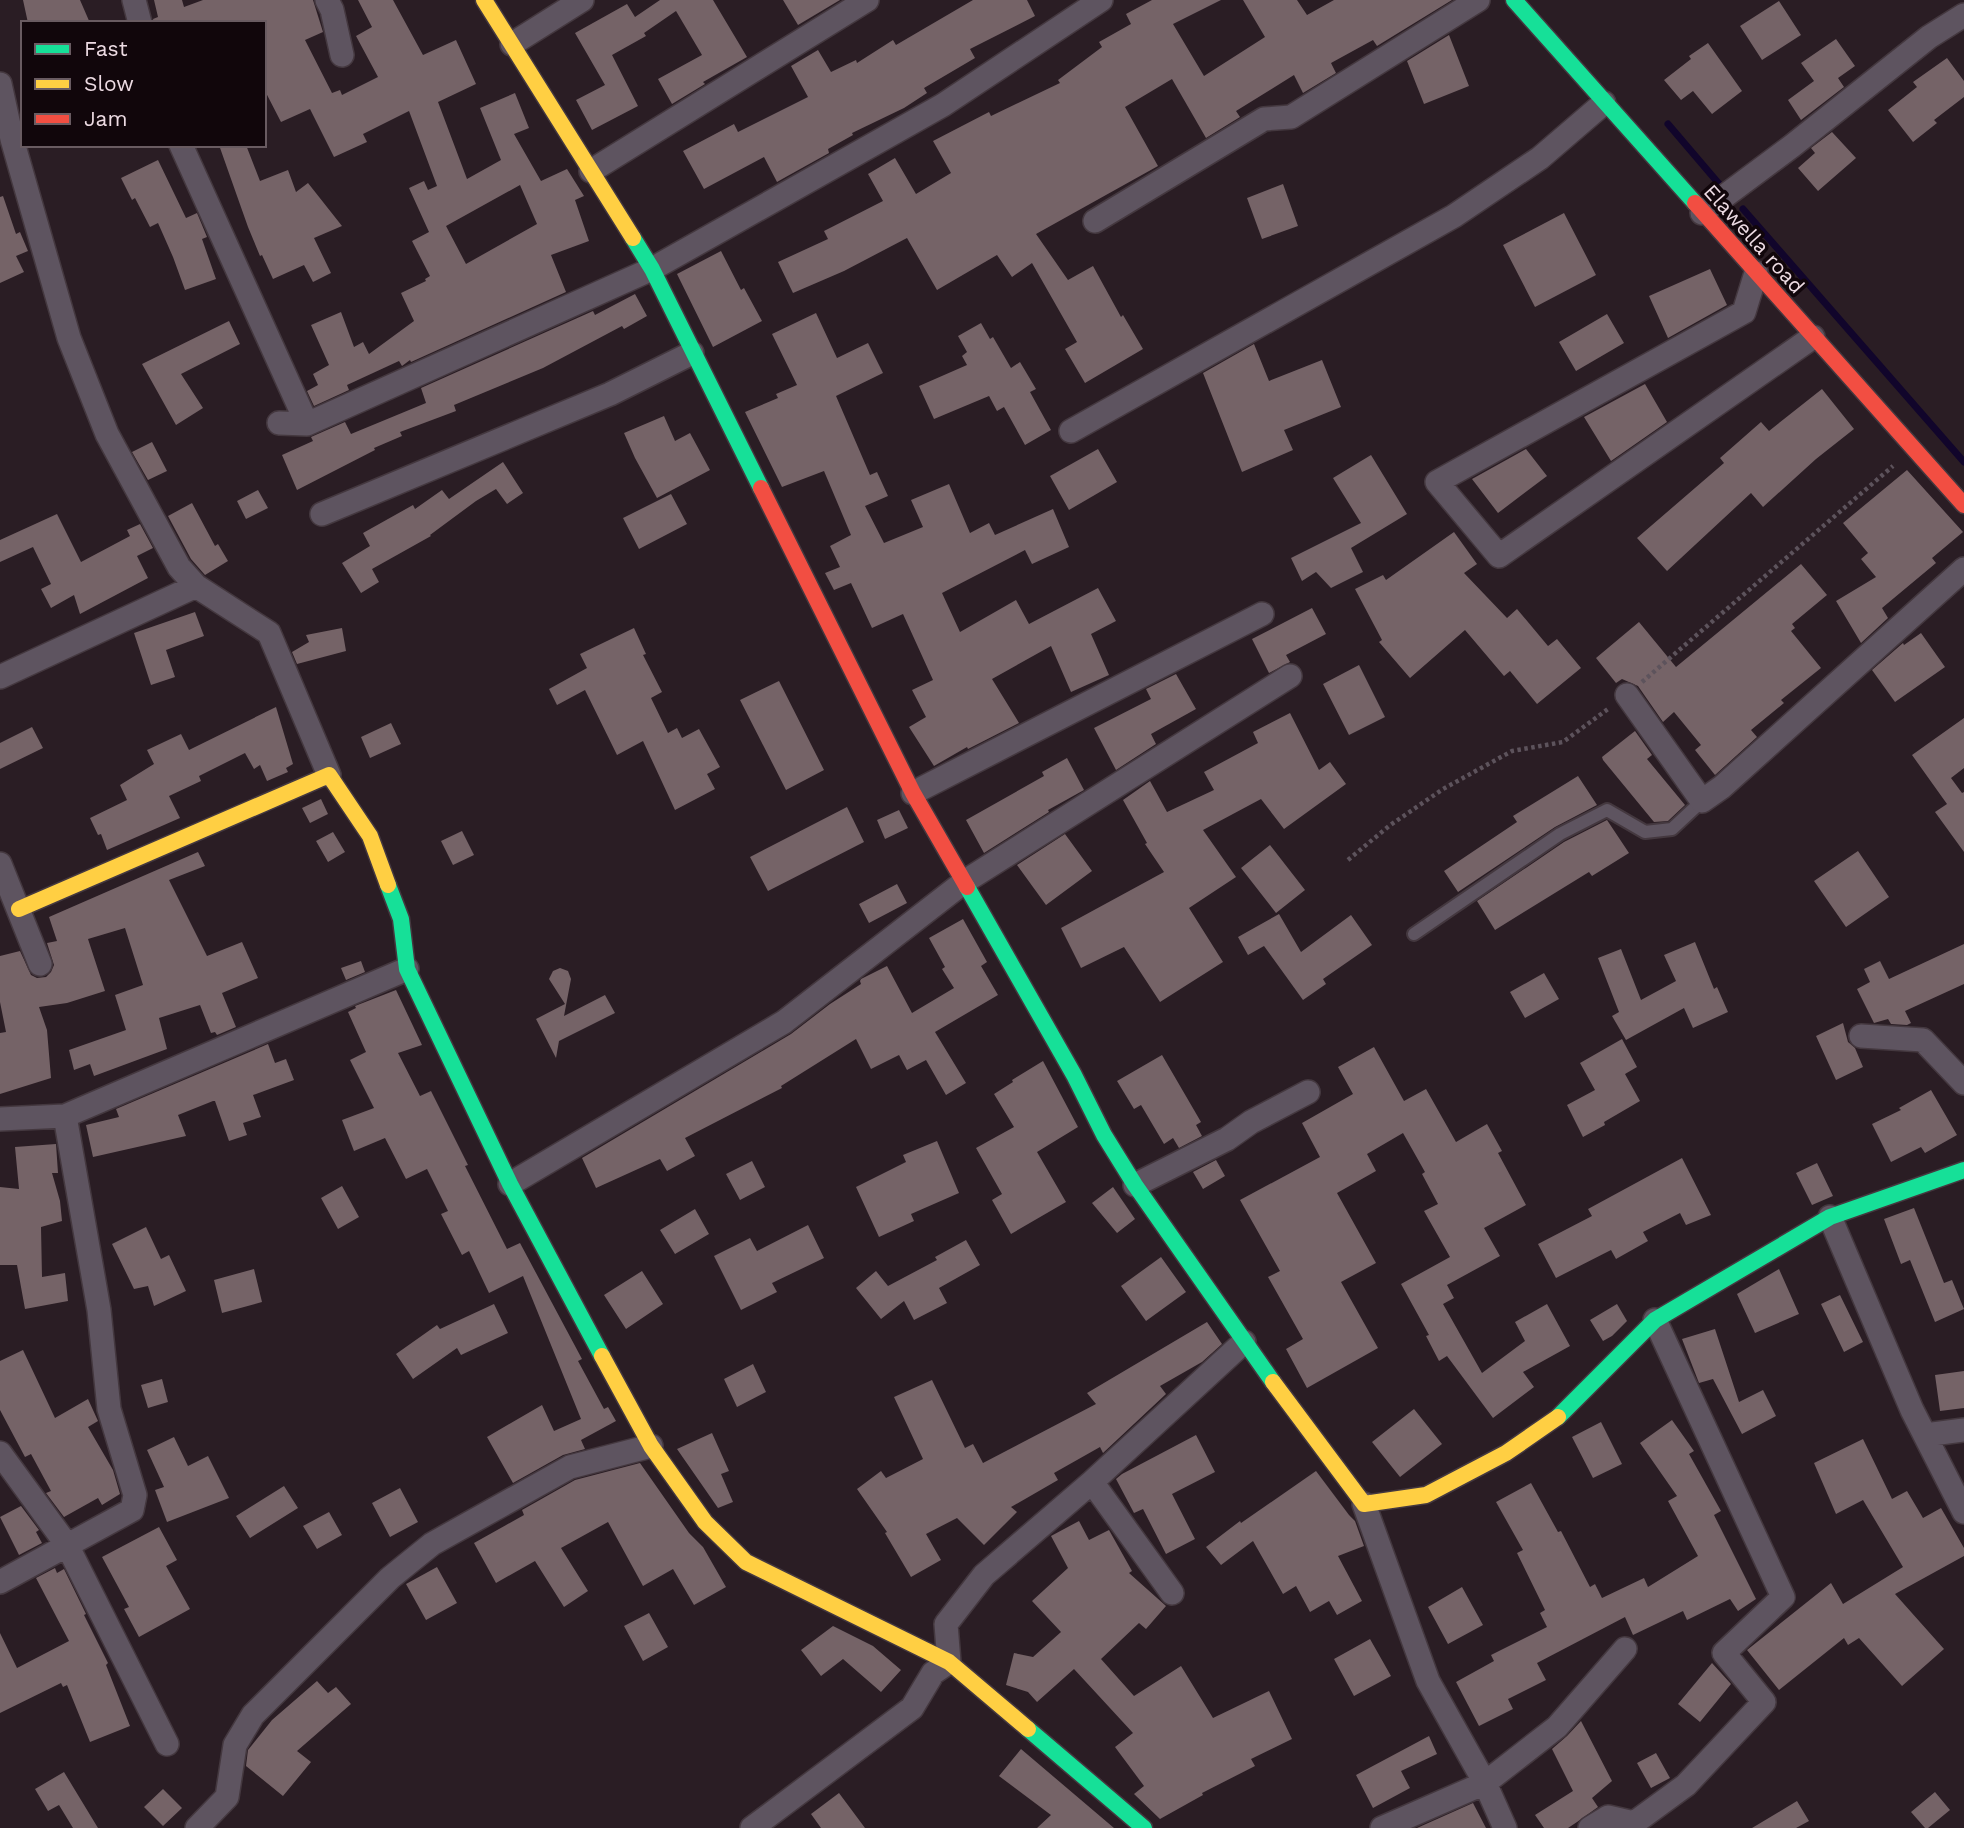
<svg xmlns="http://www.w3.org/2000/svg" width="1964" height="1828" viewBox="0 0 1964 1828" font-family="'Work Sans',sans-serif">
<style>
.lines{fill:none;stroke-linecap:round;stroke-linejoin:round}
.stream{stroke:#11052b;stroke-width:7}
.building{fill:#756367;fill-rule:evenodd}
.lane-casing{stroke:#44383f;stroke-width:16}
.street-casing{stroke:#44383f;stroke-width:26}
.fast-casing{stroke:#44383f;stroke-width:19}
.slow-casing{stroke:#44383f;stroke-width:19}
.jam-casing{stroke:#44383f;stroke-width:19}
.path{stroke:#5d535c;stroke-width:4.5;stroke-dasharray:3.5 3.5;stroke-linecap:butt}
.lane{stroke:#5e5460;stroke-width:12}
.street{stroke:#5e5460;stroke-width:23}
.fast{stroke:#16e098;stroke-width:16}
.slow{stroke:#ffcf43;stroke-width:16}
.jam{stroke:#f24e42;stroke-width:16}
.labels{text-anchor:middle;stroke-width:7;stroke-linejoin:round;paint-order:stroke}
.street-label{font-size:21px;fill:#eddbe3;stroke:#11060b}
</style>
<rect width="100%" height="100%" fill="#2a1d24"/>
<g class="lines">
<path class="stream" d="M1668,124L1720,185
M1743,209L1964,462"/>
</g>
<path class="building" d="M23,0H80L90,23H28Z
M154,0H182L184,7L203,0H313L323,32L305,40L332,93L340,90L342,95L378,77L356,36L372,27L358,0H393L423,55L456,40L476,84L438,102L467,179L501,160L480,108L515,93L529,128L514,134L541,181L567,169L584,196L575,200L589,241L551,255L566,292L411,362L410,360L402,366L399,361L347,385L349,390L314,406L307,391L318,385L313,374L329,365L311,325L341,312L354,347L363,342L369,354L414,321L401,293L426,281L425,279L430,276L412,241L429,232L409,188L424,181L428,190L437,186L409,111L363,134L367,142L334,157L310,109L281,122L264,89V23H154L153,19L158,17ZM520,185L537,224L466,264L446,226Z
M660,0H713L747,57L703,82L705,84L672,104L658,79L702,55L676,11L644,33L646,36L612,55L638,106L592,130L576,100L605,85L575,33L627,4L635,17Z
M783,0H840L798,25Z
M973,0H1027L1035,16L970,49L975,58L924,88L927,93L904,108L852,133L853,135L828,149L829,153L784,178L777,182L764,157L704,189L683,151L734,124L738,132L808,97L791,66L818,50L831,72L856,60L857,63L893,40L896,45Z
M1152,0H1221L1173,24L1204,76L1265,37L1243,0H1297L1307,15L1334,0H1452L1377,46L1373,40L1331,63L1336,73L1303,93L1294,75L1236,111L1240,117L1206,138L1172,79L1125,107L1158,166L1036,234L1068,280L1093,266L1121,317L1123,315L1143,349L1085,383L1065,349L1077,342L1032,263L1012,277L997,255L937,290L907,238L844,271L793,293L778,262L828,239L824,231L883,201L868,174L895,158L916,194L951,173L933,141L989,112L991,116L1060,83L1058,80L1102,47L1099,42L1131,24L1126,14Z
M1779,1L1801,35L1762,60L1740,26Z
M1449,35L1469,86L1424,104L1407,61Z
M1836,39L1855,66L1838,78L1844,87L1801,120L1788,100L1814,81L1801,63Z
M1708,43L1742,91L1712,114L1693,91L1681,100L1664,80L1691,59L1689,56Z
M1947,58L1964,81V97L1934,120L1937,123L1913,142L1888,110L1917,87L1913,82Z
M1832,132L1856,158L1818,191L1798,168L1815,153L1811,148Z
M219,145H246L260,181L288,170L296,192L308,183L342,226L314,238L331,273L313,282L304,265L273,279L262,255L260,256L248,227Z
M158,160L186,218L197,213L207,237L202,239L216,279L185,290L173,257L158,223L150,227L135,198L132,200L121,178Z
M1283,184L1298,226L1262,239L1247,198Z
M3,196L16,234L20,232L28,251L16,256L24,272L0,283V197Z
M1564,213L1596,275L1535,307L1503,245Z
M721,251L741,290L744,288L762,321L713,347L677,274Z
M1710,269L1727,305L1668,338L1649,296Z
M635,294L647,316L624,329L622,326L543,368L454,405L456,411L400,432L402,436L374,448L375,450L297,490L282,455L313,441L311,437L345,422L351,434L426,403L421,388L593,311L595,315Z
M816,313L837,358L868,343L883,373L836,396L870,475L877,472L888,496L865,506L884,543L923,527L911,500L949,484L970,533L989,523L995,535L1053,509L1069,547L1032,564L1025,550L942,593L960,632L1016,600L1029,624L1098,588L1116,621L1091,634L1109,675L1071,692L1051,646L992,679L1019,723L968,749L967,747L934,766L909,727L926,717L912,690L933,680L903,614L872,628L851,583L834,590L825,573L840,567L830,546L851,535L824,471L782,487L745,412L778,398L776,394L797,385L772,334Z
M1607,314L1624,343L1576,371L1559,342Z
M229,321L240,344L181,374L203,408L176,425L142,364Z
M981,323L990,339L993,337L1011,368L1020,362L1036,389L1030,392L1051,430L1025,445L1004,407L997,411L989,396L934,419L919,386L967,365L962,356L967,352L958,336Z
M1254,344L1269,381L1322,360L1341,407L1284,430L1293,450L1242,472L1203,373Z
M1645,384L1667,422L1611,461L1584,417Z
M1822,389L1854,429L1816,459L1763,507L1751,493L1667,571L1637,538L1724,463L1720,458L1761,422L1769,431Z
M664,416L675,441L690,433L710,470L657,498L635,458L624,433Z
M152,442L167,471L148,480L132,452Z
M1098,449L1117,482L1069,510L1050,476Z
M1526,449L1547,476L1498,513L1472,479Z
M1371,455L1407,514L1351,548L1363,572L1331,588L1316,572L1302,581L1291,558L1361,523L1333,478Z
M503,462L523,493L507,504L496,489L476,501L430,535L431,536L372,569L379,582L361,593L342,563L370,546L363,533L413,505L415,509L442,490L449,499Z
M1907,470L1963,532L1932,558L1936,563L1882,608L1888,618L1861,643L1836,601L1876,577L1861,559L1868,553L1843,523Z
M258,490L268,508L246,519L237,501Z
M671,494L687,524L639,549L623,518Z
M192,503L215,546L218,544L228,561L205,575L191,559L168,516Z
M57,514L81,562L130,536L127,530L140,524L153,548L137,556L148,578L80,614L74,595L51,608L41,589L51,584L33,547L0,562V540Z
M1454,532L1477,564L1464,573L1507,618L1517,609L1548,646L1557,639L1581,668L1537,704L1510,671L1504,676L1465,630L1410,678L1379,642L1382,640L1355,589L1383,575L1386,580Z
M1801,564L1827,595L1792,624L1795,628L1791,631L1821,668L1781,700L1784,703L1751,730L1757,737L1715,775L1695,750L1701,745L1674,712L1663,722L1638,686L1622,679L1616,683L1596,658L1639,622L1676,667Z
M1312,608L1326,634L1286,655L1290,662L1269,673L1252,639Z
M195,612L204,636L166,650L175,677L151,685L134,633Z
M342,628L346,651L297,664L292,652L309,642L306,635Z
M634,628L646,654L643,655L662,692L651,698L668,733L677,728L682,738L699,729L720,767L707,774L715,789L675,810L643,741L617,755L585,690L557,705L549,689L587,668L580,654Z
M1921,633L1945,667L1895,702L1872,670L1903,643L1904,645Z
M1359,665L1385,717L1349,735L1323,684Z
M1176,674L1196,709L1151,734L1156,744L1116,770L1094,728L1151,699L1146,689Z
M779,681L824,770L786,790L740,700Z
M276,707L293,764L286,768L288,772L267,781L260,765L254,769L245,753L199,776L201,781L169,796L180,818L107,850L101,834L98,835L90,818L127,800L120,785L154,764L147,750L181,734L189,750Z
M1290,713L1319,770L1330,762L1346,784L1284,829L1261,799L1203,830L1236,877L1189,908L1223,962L1160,1002L1124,947L1081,968L1061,928L1164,872L1145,844L1147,843L1123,800L1150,781L1167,812L1214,790L1204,772L1258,743L1253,732Z
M1964,718V768L1951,778L1962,793L1964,792V852L1935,812L1947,804L1912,755Z
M391,723L401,744L370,758L361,737Z
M32,727L43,748L0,769V743Z
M1635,731L1652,755L1647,759L1685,805L1668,821L1654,822L1603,760L1602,757Z
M1067,758L1084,790L1048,810L1049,812L984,853L966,820L1044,776L1042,772Z
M1578,776L1597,805L1555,827L1458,892L1444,871L1517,822L1513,816Z
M321,799L328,814L310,823L302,808Z
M847,807L864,842L768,891L750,857Z
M899,810L908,828L885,839L877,820Z
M1607,820L1629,853L1592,876L1589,872L1495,930L1477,901L1564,842Z
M462,831L474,855L453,865L441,841Z
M333,832L345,852L328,862L316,841Z
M1065,834L1092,871L1046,905L1017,865Z
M1270,845L1305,890L1276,913L1241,868Z
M1858,851L1889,897L1846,927L1814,881Z
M198,852L205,866L169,880L207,956L242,942L258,978L222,993L236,1027L217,1035L215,1032L211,1033L200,1005L159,1018L167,1049L94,1076L90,1064L74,1070L69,1050L126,1030L115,995L143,985L125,928L88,939L105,991L67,1003L39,1007L47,1030L51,1078L0,1094V1033L6,1032L0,1002V956L20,951L31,975L37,978L46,977L51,972L54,965L47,943L57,941L49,917Z
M897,884L907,903L869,923L859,904Z
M1279,914L1301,952L1351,915L1372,945L1323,979L1326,984L1303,1000L1264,946L1248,955L1238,937Z
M963,919L987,962L981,966L998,995L935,1032L966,1083L946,1095L926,1060L907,1070L899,1055L871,1069L856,1039L781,1086L782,1088L685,1138L695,1156L667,1171L660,1159L596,1188L582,1158L791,1034L830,1004L861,984L860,981L861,979L887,966L912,1013L954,988L942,969L945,967L929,938Z
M1695,942L1714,989L1717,987L1728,1012L1693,1028L1684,1008L1626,1040L1612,1016L1619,1012L1598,958L1621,949L1641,1000L1676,981L1664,955Z
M1964,944V984L1905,1011L1911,1023L1907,1025L1891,1024L1888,1019L1874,1023L1857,989L1870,982L1864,969L1880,961L1889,979Z
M361,961L365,972L346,980L341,968Z
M560,968L568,971L571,979L564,1016L605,995L615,1013L559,1041L556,1058L536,1019L565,1004L549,979L553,971Z
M1544,973L1559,999L1525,1018L1510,992Z
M396,990L422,1045L398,1053L420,1096L431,1091L468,1165L465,1166L507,1249L520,1243L582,1359L578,1361L604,1409L608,1407L616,1421L581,1440L585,1449L563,1455L513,1483L487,1437L542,1405L554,1431L581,1419L523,1276L489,1293L469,1251L462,1255L441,1214L448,1211L427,1169L406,1179L385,1138L354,1151L342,1120L374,1108L350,1060L366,1052L348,1012L356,1008L355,1006Z
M1843,1023L1848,1042L1855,1048L1863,1067L1836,1080L1816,1036Z
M1622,1039L1637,1067L1625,1074L1640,1101L1604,1122L1605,1125L1583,1137L1567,1105L1595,1090L1580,1063Z
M268,1044L275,1063L286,1059L294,1080L253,1095L261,1117L243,1123L247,1135L229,1141L215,1101H213L178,1115L186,1136L93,1157L86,1125L119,1117L116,1109Z
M1374,1047L1404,1101L1426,1089L1456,1142L1487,1124L1502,1151L1498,1153L1526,1205L1484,1228L1500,1256L1447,1285L1454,1298L1443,1304L1482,1373L1525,1341L1515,1322L1547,1304L1570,1346L1523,1372L1534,1387L1493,1418L1447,1356L1439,1361L1426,1336L1429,1335L1401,1284L1450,1257L1424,1211L1438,1204L1422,1174L1425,1172L1403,1133L1367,1154L1376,1171L1337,1193L1376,1263L1341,1282L1378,1348L1307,1388L1286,1349L1303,1339L1268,1277L1280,1271L1240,1200L1320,1157L1302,1123L1353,1094L1338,1067Z
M1162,1055L1201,1122L1196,1125L1202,1136L1179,1148L1173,1138L1164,1144L1141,1105L1134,1109L1117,1081Z
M1043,1061L1078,1127L1037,1152L1066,1202L1011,1234L992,1200L1002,1194L976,1148L1014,1127L994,1094L1013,1082L1012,1080Z
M1931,1090L1957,1135L1925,1153L1921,1147L1891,1162L1872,1124L1901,1110L1899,1108Z
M937,1141L959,1193L911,1214L914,1221L879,1237L856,1187L906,1162L903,1155Z
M56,1144L58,1173H52L60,1201L62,1221L41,1227L42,1277L65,1273L68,1301L25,1309L17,1265H0V1187L19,1189L15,1147Z
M1682,1158L1711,1215L1686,1225L1680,1213L1643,1232L1648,1241L1616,1259L1611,1250L1556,1278L1538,1244L1592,1216L1588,1209Z
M1216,1160L1225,1176L1203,1189L1193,1172Z
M752,1161L765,1187L740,1200L726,1174Z
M1817,1163L1833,1196L1812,1205L1796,1173Z
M342,1186L359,1217L338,1229L321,1198Z
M1113,1187L1135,1219L1117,1233L1092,1203Z
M1914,1208L1944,1283L1952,1280L1964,1309L1935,1322L1910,1260L1901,1264L1884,1219Z
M695,1209L709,1234L675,1254L660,1230Z
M808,1225L824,1258L772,1283L777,1292L741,1310L714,1256L750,1238L757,1251Z
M146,1227L161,1259L169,1255L186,1291L154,1306L148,1286L134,1289L112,1244Z
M966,1240L980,1265L939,1288L947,1303L914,1320L904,1301L881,1319L856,1288L876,1271L888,1286L937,1260L935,1257Z
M1161,1257L1186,1292L1146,1321L1121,1286Z
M254,1269L262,1302L222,1313L214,1280Z
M1779,1269L1799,1314L1755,1333L1737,1294Z
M642,1271L663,1304L626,1329L604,1295Z
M1840,1295L1863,1342L1844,1352L1821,1304Z
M494,1304L508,1333L461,1355L457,1348L413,1379L396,1354L437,1325L440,1329Z
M1617,1304L1627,1321L1612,1336L1603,1341L1590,1320Z
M1207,1322L1222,1344L1202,1362L1160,1386L1166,1394L1103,1453L1100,1447L1054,1473L1058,1480L1011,1507L1017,1512L984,1545L957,1518L926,1534L941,1560L911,1577L885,1533L887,1532L857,1489L881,1471L886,1478L923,1459L894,1397L932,1380L965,1448L973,1444L983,1463L1096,1404L1087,1393Z
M1715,1329L1739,1402L1763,1390L1776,1416L1742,1434L1713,1379L1699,1383L1682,1339Z
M23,1350L55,1418L88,1399L98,1421L88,1427L113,1470L120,1494L102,1505L98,1498L64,1517L46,1493L51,1491L31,1454L25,1457L0,1410V1361Z
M753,1364L766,1392L737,1407L724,1379Z
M1964,1371V1408L1940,1411L1935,1375Z
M162,1379L168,1402L148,1408L141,1385Z
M1414,1409L1442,1444L1400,1477L1372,1442Z
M1672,1420L1694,1451L1689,1454L1721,1511L1714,1515L1756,1599L1738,1611L1730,1599L1687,1620L1683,1611L1633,1635L1625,1617L1537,1663L1546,1680L1508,1699L1513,1709L1479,1726L1456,1682L1494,1661L1491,1655L1547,1627L1540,1613L1545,1610L1517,1553L1523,1550L1496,1502L1531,1483L1558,1532L1561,1531L1590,1587L1595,1584L1602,1598L1644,1578L1648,1587L1698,1556L1668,1501L1677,1496L1640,1443Z
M1601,1422L1622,1464L1593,1478L1572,1437Z
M712,1433L729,1471L721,1474L733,1502L718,1508L677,1449Z
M1196,1435L1215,1472L1172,1494L1195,1539L1166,1554L1143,1509L1134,1513L1116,1479L1122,1474Z
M174,1437L188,1466L208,1456L229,1498L167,1522L155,1490L164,1487L147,1450Z
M1863,1439L1892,1499L1907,1491L1923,1518L1941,1508L1964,1548V1556L1895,1594L1944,1649L1902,1686L1859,1638L1848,1645L1844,1638L1779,1690L1747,1650L1831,1583L1843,1604L1903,1567L1863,1500L1836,1514L1814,1463Z
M640,1463L689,1533L703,1547L726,1587L694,1605L673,1569L643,1586L608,1522L561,1548L588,1591L564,1607L535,1561L496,1583L474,1543L524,1515L522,1510L575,1480Z
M1316,1471L1349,1515L1355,1521L1364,1546L1338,1556L1362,1601L1337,1615L1329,1601L1310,1612L1296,1586L1283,1594L1253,1541L1221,1565L1206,1547L1240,1521L1241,1523Z
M284,1486L298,1508L250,1538L236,1516Z
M400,1488L418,1522L390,1537L372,1503Z
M21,1506L39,1530L36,1532L42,1543L19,1555L0,1517Z
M329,1512L342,1535L317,1549L303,1526Z
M1079,1521L1089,1540L1109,1530L1132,1571L1129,1573L1166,1606L1146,1629L1139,1623L1101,1659L1134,1696L1181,1666L1213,1718L1269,1691L1292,1739L1251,1759L1255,1766L1202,1793L1203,1795L1160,1819L1134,1794L1144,1786L1115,1747L1133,1733L1074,1669L1037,1702L1028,1692L1006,1685L1014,1653L1033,1657L1061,1632L1032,1601L1068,1568L1051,1536Z
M159,1527L177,1560L166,1566L190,1609L139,1637L124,1609L129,1607L102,1557Z
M437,1567L457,1603L426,1620L406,1584Z
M55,1568L57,1573L64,1569L86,1614L84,1615L108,1663L106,1665L130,1726L90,1742L67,1685L63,1687L61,1683L0,1713V1633L17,1668L69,1641L36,1578Z
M1462,1587L1483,1625L1448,1644L1428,1607Z
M649,1613L668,1647L643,1661L624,1626Z
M833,1626L873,1646L901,1670L881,1692L843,1659L821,1676L801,1650Z
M1370,1639L1391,1676L1354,1696L1334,1659Z
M1712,1663L1731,1684L1700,1722L1678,1704Z
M317,1681L328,1693L336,1687L351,1704L297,1751L311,1762L283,1796L246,1766L248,1750L272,1720Z
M1581,1721L1612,1781L1592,1798L1598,1807L1577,1822L1568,1828H1544L1535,1815L1573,1791L1552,1749L1567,1736Z
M1429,1736L1437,1754L1401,1771L1410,1788L1373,1808L1356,1775Z
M1021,1749L1114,1828H1037L1051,1815L999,1776Z
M1656,1753L1670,1778L1651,1788L1637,1763Z
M64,1772L98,1828H73L59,1805L48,1811L35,1789Z
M163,1789L182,1808L163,1826L144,1807Z
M1935,1792L1950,1810L1928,1828H1925L1911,1812Z
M839,1793L865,1828H821L811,1814Z
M1797,1801L1809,1821L1796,1828H1752Z
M1473,1803L1486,1828H1417Z"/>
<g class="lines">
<defs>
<path id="lane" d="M1414,934L1560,834L1607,810L1645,832L1672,829L1702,801"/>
<path id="street" d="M134,0L140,23
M327,0L332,10L342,55
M512,44L582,0
M0,84L12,139L69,338L107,434L179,567L196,586L269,633L329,775
M181,145L307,424
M591,171L867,0
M1702,213L1792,146L1929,37L1964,15
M1095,221L1264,119L1291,117L1478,0
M1756,273L1744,312L1437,482L1499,556L1813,337
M279,423L307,424L652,269L943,105L1101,0
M1071,431L1454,216L1540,158L1604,103
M322,514L610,394L692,353
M0,677L196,586
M1627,695L1702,801L1722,787L1964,569
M913,793L1262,614
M0,864L40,964
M1861,1036L1923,1040L1964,1083
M0,1119L65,1116L407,969
M510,1184L784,1022L964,882L1290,676
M1135,1185L1227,1139L1251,1122L1308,1092
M1830,1217L1912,1410L1964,1512
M1925,1435L1964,1430
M0,1453L67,1545L167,1744
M1092,1482L1172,1593
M1364,1504L1428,1681L1485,1783L1505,1828
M0,1582L132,1510L135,1495L109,1409L99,1310L65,1116
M197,1828L227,1797L235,1745L253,1715L390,1578L432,1544L570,1467L651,1446
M752,1828L912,1708L933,1673L949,1662L946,1624L984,1575L1092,1482L1244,1342
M1382,1828L1485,1783L1557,1727L1625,1649
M1590,1828L1608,1817L1634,1823L1686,1785L1764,1702L1724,1653L1783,1597L1655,1320"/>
<path id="fast" d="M1514,0L1695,203
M633,238L652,269L761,488
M388,885L401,919L407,969L510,1184L602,1356
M967,887L1074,1075L1104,1135L1135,1185L1273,1382
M1558,1417L1655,1320L1830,1217L1964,1170
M1028,1729L1144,1828"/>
<path id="slow" d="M484,0L633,238
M19,909L329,775L370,836L388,885
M602,1356L651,1446L705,1522L746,1562L949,1662L1028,1729
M1273,1382L1364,1504L1426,1495L1506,1453L1558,1417"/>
<path id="jam" d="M1695,203L1964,505
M761,488L913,793L967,887"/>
</defs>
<use href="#lane" class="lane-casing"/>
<use href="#street" class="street-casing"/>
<use href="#fast" class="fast-casing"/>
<use href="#slow" class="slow-casing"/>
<use href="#jam" class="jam-casing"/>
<path class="path" d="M1642,682L1893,466
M1348,860L1389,826L1443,789L1512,751L1563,742L1608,709"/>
<use href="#lane" class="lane"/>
<use href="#street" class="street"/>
<use href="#fast" class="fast"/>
<use href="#slow" class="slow"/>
<use href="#jam" class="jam"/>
</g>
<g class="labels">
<g class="street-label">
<text transform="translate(1754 239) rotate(48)" y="7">Elawella road</text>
</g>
</g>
<rect x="21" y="21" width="245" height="126" fill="#11060b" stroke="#695b61" stroke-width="2"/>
<rect x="35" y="44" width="35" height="10" fill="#16e098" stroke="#695b61" stroke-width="2"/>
<text x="84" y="56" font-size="21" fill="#eddbe3">Fast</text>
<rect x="35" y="79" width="35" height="10" fill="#ffcf43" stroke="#695b61" stroke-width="2"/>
<text x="84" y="91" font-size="21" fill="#eddbe3">Slow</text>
<rect x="35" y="114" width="35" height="10" fill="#f24e42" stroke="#695b61" stroke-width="2"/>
<text x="84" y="126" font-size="21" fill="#eddbe3">Jam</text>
</svg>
